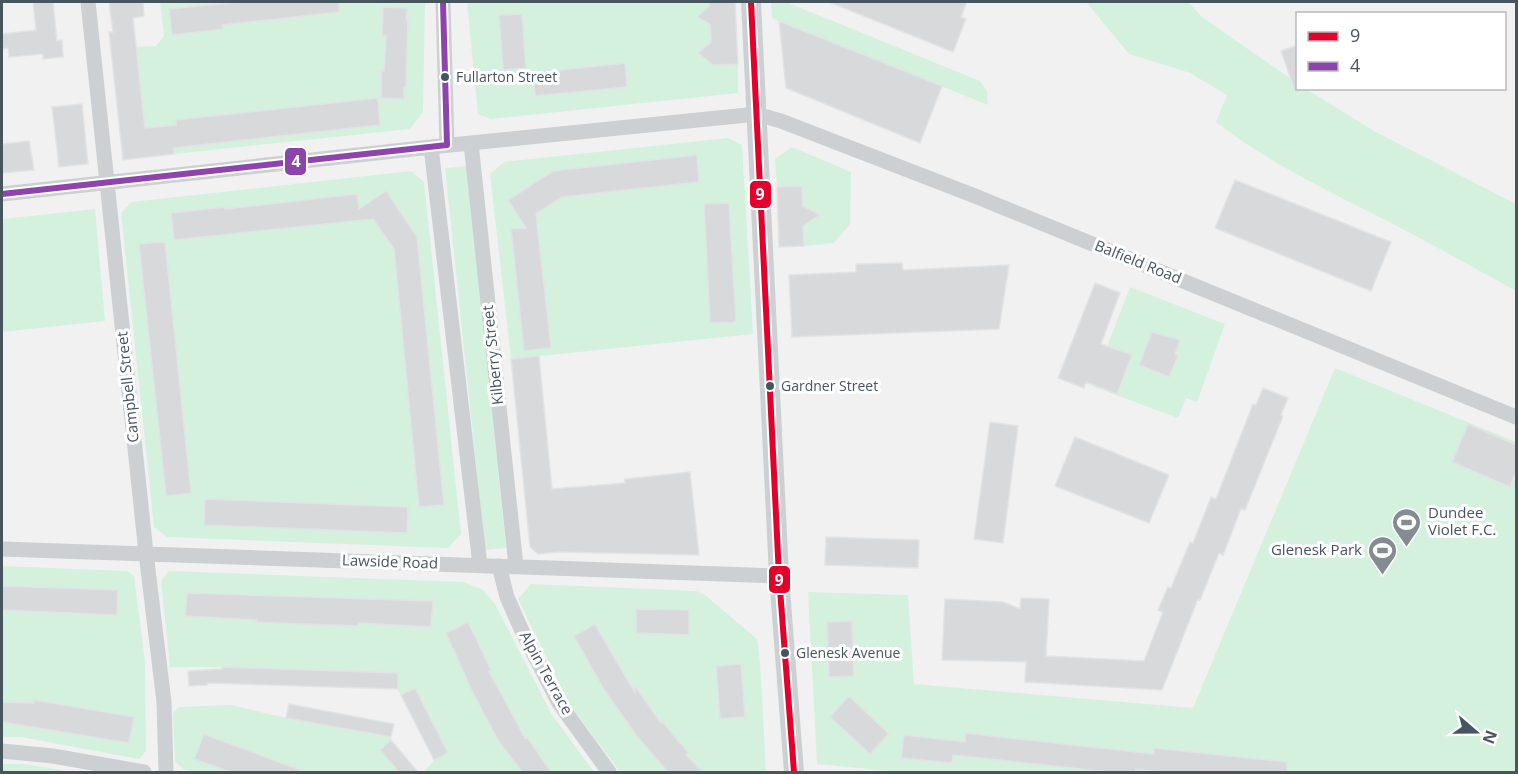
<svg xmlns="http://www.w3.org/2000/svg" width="1518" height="774" viewBox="0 0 1518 774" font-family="'Open Sans',sans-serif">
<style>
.green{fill:#d4f1de}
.building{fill:#d8d9db;stroke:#e2e3e4;stroke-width:1.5}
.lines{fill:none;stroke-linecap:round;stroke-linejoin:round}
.minor{stroke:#ccd0d2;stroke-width:15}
.tertiary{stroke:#ccd0d2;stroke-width:20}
.bus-1-casing{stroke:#fff;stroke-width:10}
.bus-2-casing{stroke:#fff;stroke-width:10}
.bus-1{stroke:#e4002b;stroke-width:6}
.bus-2{stroke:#8e44ad;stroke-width:6}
.bus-dot{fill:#47555e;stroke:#fff;stroke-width:2}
.labels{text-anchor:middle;stroke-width:6;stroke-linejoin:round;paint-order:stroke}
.bus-label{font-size:14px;fill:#47555e;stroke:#fff;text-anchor:start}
.street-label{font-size:15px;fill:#47555e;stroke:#fff}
.poi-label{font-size:15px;fill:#47555e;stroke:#fff;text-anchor:start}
.line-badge{stroke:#fff;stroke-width:2}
.badge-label{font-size:16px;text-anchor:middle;font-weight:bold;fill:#fff}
</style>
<rect width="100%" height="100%" fill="#f1f1f1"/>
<path class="green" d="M160,2H425L423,112L410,129L174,154L171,126L145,128L136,47L156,46L164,36Z
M467,2H709V12H702L700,17L703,20H710L711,47L703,48L701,53L712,57V65L738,64V93L491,119L478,114Z
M771,2H786L980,81L987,91L988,105L772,18Z
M1086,2H1188L1202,17L1297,83L1298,88L1306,89L1374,131L1516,204V291C1475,268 1433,245 1391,223C1331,192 1270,164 1216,122L1227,95L1190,73L1129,54Z
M728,138L742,145L753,334L511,359L490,174L504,162Z
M792,147L851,172L850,224L834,243L804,246L803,221H811L815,215L803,211L777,187L775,159Z
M467,166L506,548L485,550L445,168Z
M411,171L424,182L461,534L448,548L167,537L154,527L121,213L131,202Z
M95,209L105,321L2,332V219Z
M1130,287L1225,324L1197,402L1186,398L1178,418L1092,386Z
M1335,368L1516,442V772H900L817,764L808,592L908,595L914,684L1193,708Z
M2,566L127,571L134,576L145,662L146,751L139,759L21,737H2Z
M169,571L464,582L483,590L495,604L552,715L594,772H424L434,760L415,688L401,695L398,689V673L222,667H170L161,581Z
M531,584L696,591L705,595L757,639L760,662L766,772H620L570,705L518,599Z
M231,705L286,718L391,737V740L380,750L399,772H193L183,769L175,761L173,713L179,707Z
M2,764H25L70,772H2Z"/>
<path class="building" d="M33,2H53L57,41L62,40L63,57L43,59V54L9,57L8,48L2,49V34L36,30Z
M109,2H143L144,16L133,18L145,128L176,125V120L378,98L380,125L174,148V154L123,160L109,32H113Z
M239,2H339V12L222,25L223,29L172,35L169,9Z
M709,2H735L738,64L713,65L698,53L711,42L710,24L697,17L709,6Z
M829,2H967L961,17L966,19L953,52Z
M383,7L407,8L406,20H408L406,87H404V99L381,98V71H384L386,36H382Z
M522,14L526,68L503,70L499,15Z
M779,21L942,86L920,143L786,88Z
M1298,45V91H1295L1281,51Z
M625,63L627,87L535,96L533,73Z
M82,104L88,164L59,167L52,107Z
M29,141L34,170L2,173V144Z
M697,155L699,182L562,197L536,214L551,348L524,351L511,229L526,228L508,200L553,171Z
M1235,180L1391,242L1371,291L1215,228Z
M802,186L803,206L820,215L803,226L804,246L779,247L777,187Z
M386,191L417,237L444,505L419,507L394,249L373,219L174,240L171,213L225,207V209L357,194L359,209Z
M729,203L736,322L710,323L704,204Z
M165,242L191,493L166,496L139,244Z
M902,263L903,270L1009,265L999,329L792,337L789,275L856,272V264Z
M1095,283L1120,293L1101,344L1132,355L1117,394L1086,382L1084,388L1058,378Z
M1152,332L1180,340L1175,354L1178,356L1169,377L1139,365Z
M539,356L552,489L625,483V479L690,472L699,555L559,552L538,554L530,547L511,359Z
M1263,388L1288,398L1281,415L1283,416L1245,510L1241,509L1223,555L1219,553L1200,600L1198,599L1162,690L1025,682L1026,662L942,660L945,599L1003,602L1020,609L1021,598L1049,599L1046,656L1144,661L1163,612L1158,610L1168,587L1171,588L1190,542L1193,543L1211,497L1216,499L1253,404L1256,405Z
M990,422L1018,426L1003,543L974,539Z
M1468,424L1516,445V472L1510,487L1452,462Z
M1075,437L1169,475L1149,523L1055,486Z
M205,499L408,507L407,533L204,525Z
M826,537L919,540L918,568L825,565Z
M2,586L118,590L117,615L2,610Z
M187,593L433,601L431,627L359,623L358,626L277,623L256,622V620L185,616Z
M636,609L689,610V635L636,633Z
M852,621L854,676L829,677L827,622Z
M468,622L491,670L489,671L525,738L527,737L551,772H522L498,740L473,693L446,633Z
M595,624L635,693V686L661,723L662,721L675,737L688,752L686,755L703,772H668L635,734L603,688L574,636Z
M741,664L745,717L720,719L716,666Z
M222,667L398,673V689L207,683V685L189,686L188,671L222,669Z
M415,688L448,753L434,760L401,695Z
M849,696L889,734L870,754L830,717Z
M34,700L134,717L129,743L2,722V702L34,703Z
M289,704L394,724L391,737L286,718Z
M965,733L1154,754V748L1287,762V772H1163L1136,769L1135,772H1108L953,755L952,763L901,758L904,735L965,742Z
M204,734L303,771V772H230L194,759Z
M391,740L418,772H399L380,750Z"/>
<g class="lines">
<path class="minor" d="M88,2L146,553L164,702L166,772
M443,2L447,145
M471,143L516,566
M431,147L480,565
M2,194L431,147L757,114L781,121L975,196L1516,417
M2,549L779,576
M499,566L507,597L522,631L559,703L609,772
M2,751L53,756L144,772"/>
<path class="tertiary" d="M751,2L779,576L794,772"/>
<defs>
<path id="bus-1" d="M751,2L779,576L794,772"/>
<path id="bus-2" d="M2,194L447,145L443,2"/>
</defs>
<use href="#bus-1" class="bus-1-casing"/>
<use href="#bus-2" class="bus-2-casing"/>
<use href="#bus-1" class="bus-1"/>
<use href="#bus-2" class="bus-2"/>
</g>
<defs>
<symbol id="stadium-pin" viewBox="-11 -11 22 30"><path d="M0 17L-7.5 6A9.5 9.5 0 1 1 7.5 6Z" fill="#828c91" stroke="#fff"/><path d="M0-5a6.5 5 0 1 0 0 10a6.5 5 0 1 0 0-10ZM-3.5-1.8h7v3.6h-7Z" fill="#fff"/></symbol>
</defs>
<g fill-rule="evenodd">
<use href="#stadium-pin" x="1390" y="506" width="33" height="45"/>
<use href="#stadium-pin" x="1366" y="534" width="33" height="45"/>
</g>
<g class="bus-dot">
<circle cx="445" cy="77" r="5"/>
<circle cx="770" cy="386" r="5"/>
<circle cx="785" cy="653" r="5"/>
</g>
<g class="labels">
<g class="bus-label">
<text x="456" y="82">Fullarton Street</text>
<text x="781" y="391">Gardner Street</text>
<text x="796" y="658">Glenesk Avenue</text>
</g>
<g class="street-label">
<text transform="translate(1138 262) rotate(22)" y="5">Balfield Road</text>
<text transform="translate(493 355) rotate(-96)" y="5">Kilberry Street</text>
<text transform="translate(128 387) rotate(-96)" y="5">Campbell Street</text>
<text transform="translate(390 562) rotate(2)" y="5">Lawside Road</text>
<text transform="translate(546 673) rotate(61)" y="5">Alpin Terrace</text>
</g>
<g class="poi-label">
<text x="1428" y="518">Dundee<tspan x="1428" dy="17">Violet F.C.</tspan></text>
<text x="1362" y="555" text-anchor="end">Glenesk Park</text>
</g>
</g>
<g class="line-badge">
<rect x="284" y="147" width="23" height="29" rx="6" fill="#8e44ad"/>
<rect x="749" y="180" width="23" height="29" rx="6" fill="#e4002b"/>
<rect x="768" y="565" width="23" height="29" rx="6" fill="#e4002b"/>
</g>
<g class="badge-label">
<text x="296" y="167">4</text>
<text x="760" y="200">9</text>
<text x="779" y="586">9</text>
</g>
<rect width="1518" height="774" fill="none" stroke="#47555e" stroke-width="6"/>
<rect x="1296" y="12" width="210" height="78" fill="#ffffff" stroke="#b5bbbf" stroke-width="1.5"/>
<rect x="1308" y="32" width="30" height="9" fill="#e4002b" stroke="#b5bbbf" stroke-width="1.5"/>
<text x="1350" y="42" font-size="18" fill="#47555e">9</text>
<rect x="1308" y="62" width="30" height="9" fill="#8e44ad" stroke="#b5bbbf" stroke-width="1.5"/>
<text x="1350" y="72" font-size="18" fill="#47555e">4</text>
<g transform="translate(1476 732) rotate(110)" stroke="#ffffff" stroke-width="4.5" paint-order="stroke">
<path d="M0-4.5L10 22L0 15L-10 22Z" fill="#47555e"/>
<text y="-9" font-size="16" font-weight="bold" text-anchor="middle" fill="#47555e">N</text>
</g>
</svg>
